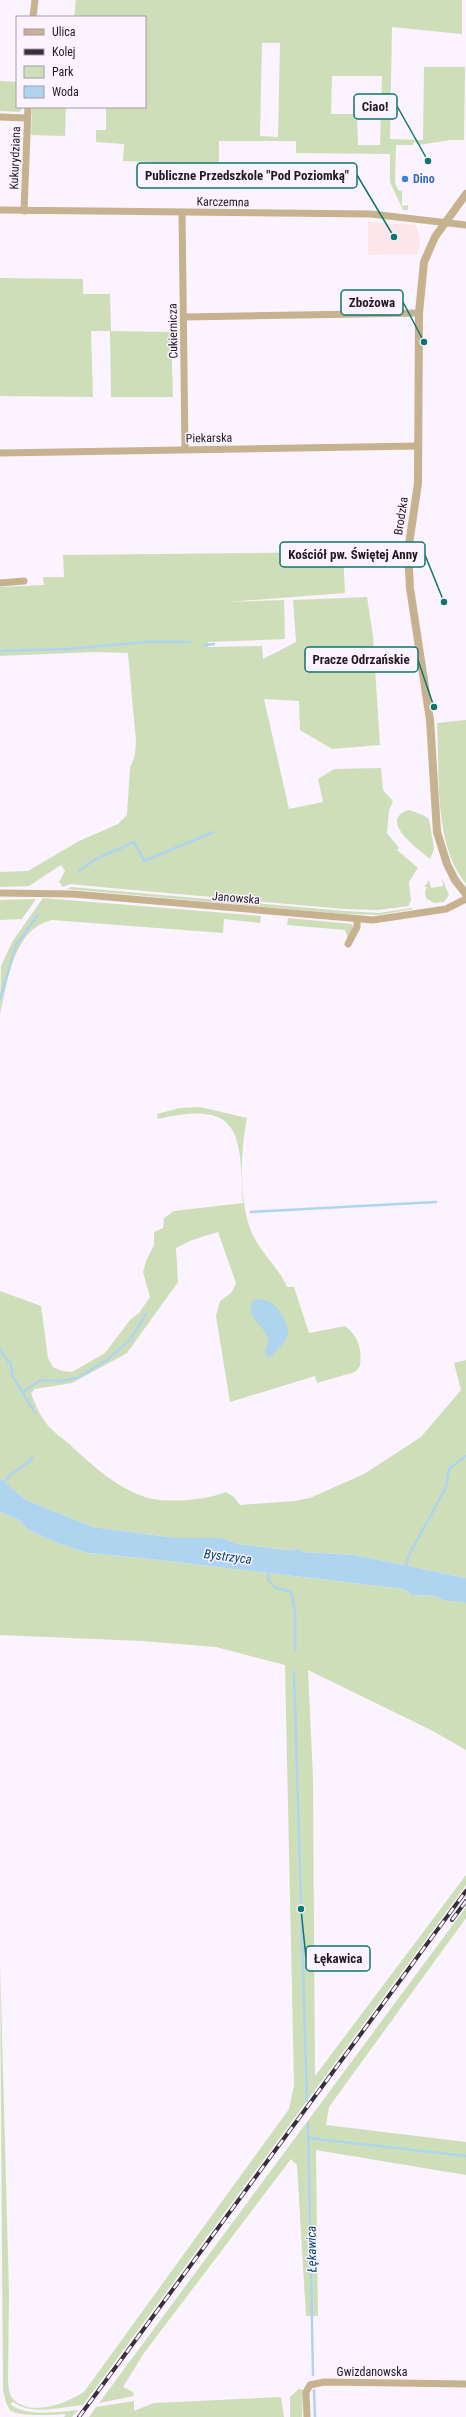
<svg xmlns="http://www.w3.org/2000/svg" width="466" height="2417" viewBox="0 0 466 2417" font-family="'Roboto Condensed',sans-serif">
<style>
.education{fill:#fce6e9}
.green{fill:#cedeb8;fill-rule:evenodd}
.water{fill:#aed4f0}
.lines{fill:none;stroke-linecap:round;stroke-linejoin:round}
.stream{stroke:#aed4f0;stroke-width:2.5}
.minor{stroke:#c6b28f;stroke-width:7}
.tertiary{stroke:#c6b28f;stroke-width:8}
.rail-casing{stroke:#37303a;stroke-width:4}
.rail{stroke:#fbf3ff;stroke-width:2.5;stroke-dasharray:8;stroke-linecap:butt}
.shop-dot{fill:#3f7fe0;stroke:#fbf3ff;stroke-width:1.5}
.labels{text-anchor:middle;stroke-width:3;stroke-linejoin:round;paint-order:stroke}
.street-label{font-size:12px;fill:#201923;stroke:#fbf3ff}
.shop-label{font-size:12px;font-weight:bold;fill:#366cbe;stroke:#fbf3ff;text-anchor:start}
.water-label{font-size:13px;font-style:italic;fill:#02476b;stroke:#fbf3ff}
.leader{fill:none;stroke:#0f766e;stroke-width:1.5}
.callout-dot{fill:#0f766e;stroke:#fbf3ff;stroke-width:1.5}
.callout{fill:#fbf3ff;stroke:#0f766e;stroke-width:1.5}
.callout-label{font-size:13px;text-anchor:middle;font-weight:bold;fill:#201923}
</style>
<rect width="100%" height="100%" fill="#fbf3ff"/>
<path class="education" d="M368,222L416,225L420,239L418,254L368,255Z"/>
<path class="green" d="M76,0H462V34L392,27L390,139L423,140L424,67H465L464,140H450L419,145L418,142H414L413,145H396L395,183L398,190L402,191V206L408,205V210H403L390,182V154L296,153V141H219V164L123,161L124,144L96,142V130H106V107H145V17H74ZM262,43H280L278,137L260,136ZM332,76H382L380,145H358L357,114H331Z
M0,81L17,82V107H22L20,112L0,111Z
M32,107H66L65,136L31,135Z
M0,278L83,279V294H110L111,331L171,332L173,397H111L110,331H91L93,397L0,396Z
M343,552L345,593L227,602L284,600L285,639L208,642V647L262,646L263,659L296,642L293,600L367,597L373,636L380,745L332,749L300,730L299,701L264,699L289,809L323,802L318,779L334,769L381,768L383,790L393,801L389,811L387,833L399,848L397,850L418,868L409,882L411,901L408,906L378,910L344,909L111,888L70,884L63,887L59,882L65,871L61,865L29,886L0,887V872L28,871L79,841L118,824L127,815L130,768L135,755L136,741L128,653L93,652L0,656V587L44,585L43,577H64L63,555Z
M466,720V884C433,844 440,773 437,723Z
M409,810L423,815L429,819L434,849L430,859C420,850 376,820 409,810Z
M442,878L449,895L444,902L434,903L426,898L425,892L427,887H424L429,880L431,888L443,886Z
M71,887L345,911L379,913L411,908L413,909L379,915L344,914L67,889Z
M43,898L261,916L260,923L224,919L223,933L52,920C13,929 8,981 0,1015L1,966L12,942Z
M36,899L22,919L0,920V900Z
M288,918L352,924L354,930L348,938L345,930L287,925Z
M200,1107L247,1118C240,1153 238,1211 256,1241C265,1257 281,1271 287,1287H294L309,1333L345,1326C359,1336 362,1350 360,1366L355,1372L317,1383L315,1376L230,1402L216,1316L220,1301L232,1292L236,1283L218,1232L192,1240L176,1248L178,1282L127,1353L72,1383L35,1389L31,1393C35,1404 39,1414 46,1423C52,1431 61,1437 68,1443C91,1464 115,1487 145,1497C165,1504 207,1500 226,1492L234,1497L240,1505L294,1501L310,1498L364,1474L421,1437L461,1390L454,1363L466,1360V1578L355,1555L303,1552L299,1549L284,1550L238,1544L222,1538H176L93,1527L26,1500L0,1478V1291L41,1306L48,1358L53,1367L62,1371L72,1372L105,1353L130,1320L139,1313L150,1297L143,1272L146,1261L154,1245V1232L163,1228L164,1218L174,1211L243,1203C240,1134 242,1099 158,1119L157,1114L180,1108Z
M0,1512L19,1520L29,1530L60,1544L88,1553L151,1559L404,1589L412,1595L436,1596L443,1600L466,1603V1750L433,1731L308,1670L313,1779L315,2076L466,1875V1885L83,2405C61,2407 32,2416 13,2402L10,2404C25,2417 58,2412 78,2410L72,2417H64L66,2414C53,2415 18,2417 10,2410C6,2404 4,2396 3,2389L0,1960L9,2293L8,2380C9,2386 8,2395 14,2400C32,2417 67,2403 84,2392L289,2109L294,2085L285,1665L216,1647L142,1641L0,1635Z
M466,1907V1918L329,2107L326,2125L466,2142V2175L316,2150L318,2316H306L297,2165L291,2159L144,2353L123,2387L133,2392L134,2396L99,2403Z
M299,2389L303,2390L302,2417H290V2397Z
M281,2397L284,2417H89L96,2407L134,2401V2411L154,2403Z"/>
<path class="water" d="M258,1299C277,1300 284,1316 289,1332L283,1344L269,1358L265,1354C265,1349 269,1344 268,1339C263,1322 247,1323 252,1301Z
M0,1478L26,1500L93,1527L176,1538H222L238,1544L284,1550L299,1549L303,1552L355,1555L466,1578V1603L443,1600L436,1596L412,1595L404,1589L151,1559L88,1553L60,1544L29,1530L19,1520L0,1512Z"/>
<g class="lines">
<path class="stream" d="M205,645L214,644
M0,651L66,649L147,642H190
M79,871L94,860L134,842L144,861L214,832
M0,999L16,945L38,915
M251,1212L436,1202
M0,1350L11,1365L12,1375L35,1413
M23,1392L41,1380L61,1381L77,1378L107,1360L130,1340L146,1314
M0,1487L10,1475L30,1461L32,1457
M269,1569L268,1579L274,1587L291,1592L295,1612V1650
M406,1569L408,1557L446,1487L449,1469L466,1456
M294,1672L307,2101
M308,2123L313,2375
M308,2138L466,2156
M314,2390L315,2417"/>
<path class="minor" d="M33,17L35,0
M0,117L27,118
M0,210L371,214L466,225
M24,211L28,107
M182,212L185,450
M184,317L419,313
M0,453L418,446
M0,583L24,581
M0,893L73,894L373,920L446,909L466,899
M348,944L357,927V919
M307,2417L306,2392L310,2385L324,2382L466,2384"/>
<path class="tertiary" d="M466,194L435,237L424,262L419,313L418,483L408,551L410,588L430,720L437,832L447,864L455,880L466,894"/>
<defs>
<path id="rail" d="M452,1920L466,1901
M79,2417L466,1891"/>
</defs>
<use href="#rail" class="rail-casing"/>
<use href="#rail" class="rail"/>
</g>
<circle class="shop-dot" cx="405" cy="179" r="4"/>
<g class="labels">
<g class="street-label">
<text transform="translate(15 158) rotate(-88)" y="4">Kukurydziana</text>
<text transform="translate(223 202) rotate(1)" y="4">Karczemna</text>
<text transform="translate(173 331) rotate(-91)" y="4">Cukiernicza</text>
<text transform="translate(209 438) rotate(-1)" y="4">Piekarska</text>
<text transform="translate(401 516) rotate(-81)" y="4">Brodzka</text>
<text transform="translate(236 898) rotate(5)" y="4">Janowska</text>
<text x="372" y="2376">Gwizdanowska</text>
</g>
<g class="shop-label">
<text x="413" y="183">Dino</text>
</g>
<g class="water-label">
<text transform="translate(228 1556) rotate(7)" y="5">Bystrzyca</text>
<text transform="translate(311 2249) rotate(-91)" y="5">Łękawica</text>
</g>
</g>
<path class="leader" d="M428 161L397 106M394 237L357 175M424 342L403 302M444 602L425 555M434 707L418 660M301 1909L306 1958"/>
<g class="callout-dot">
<circle cx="428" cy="161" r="4"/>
<circle cx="394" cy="237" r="4"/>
<circle cx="424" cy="342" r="4"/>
<circle cx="444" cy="602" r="4"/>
<circle cx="434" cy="707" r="4"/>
<circle cx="301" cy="1909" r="4"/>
</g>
<g class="callout">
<rect x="354" y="94" width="43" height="25" rx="4"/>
<rect x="137" y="163" width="220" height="25" rx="4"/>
<rect x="341" y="290" width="62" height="25" rx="4"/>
<rect x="280" y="542" width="145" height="25" rx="4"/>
<rect x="305" y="647" width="113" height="25" rx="4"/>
<rect x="306" y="1946" width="64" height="25" rx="4"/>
</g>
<g class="callout-label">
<text x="375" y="111">Ciao!</text>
<text x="247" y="180">Publiczne Przedszkole "Pod Poziomką"</text>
<text x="372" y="307">Zbożowa</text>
<text x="353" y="559">Kościół pw. Świętej Anny</text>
<text x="361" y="664">Pracze Odrzańskie</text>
<text x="338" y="1963">Łękawica</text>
</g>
<rect x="16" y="16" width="130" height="92" fill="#fbf3ff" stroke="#a39ca7"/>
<rect x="24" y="29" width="20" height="6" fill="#c6b28f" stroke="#a39ca7"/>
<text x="52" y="36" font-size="12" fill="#201923">Ulica</text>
<rect x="24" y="49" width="20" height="6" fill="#37303a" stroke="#a39ca7"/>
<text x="52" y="56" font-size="12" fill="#201923">Kolej</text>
<rect x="24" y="66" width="20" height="12" fill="#cedeb8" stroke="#a39ca7"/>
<text x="52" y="76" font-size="12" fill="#201923">Park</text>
<rect x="24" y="86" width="20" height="12" fill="#aed4f0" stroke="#a39ca7"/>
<text x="52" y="96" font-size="12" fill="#201923">Woda</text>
</svg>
